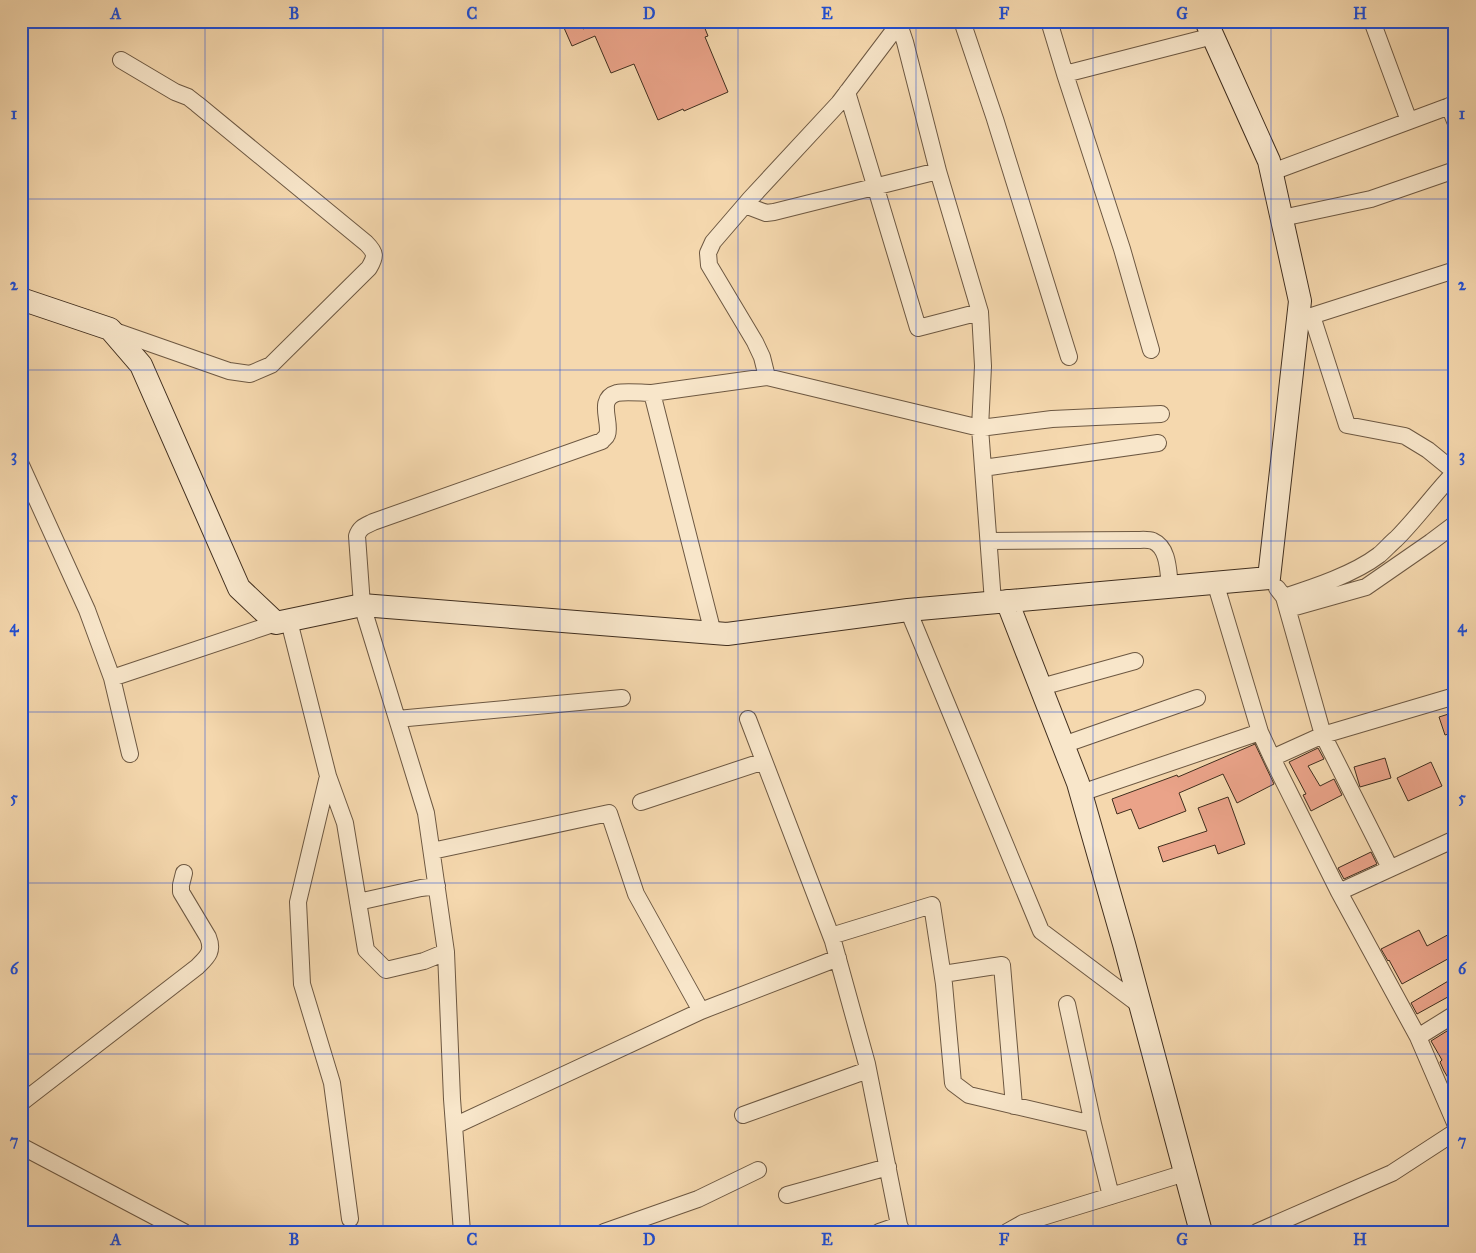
<svg xmlns="http://www.w3.org/2000/svg" width="1476" height="1253" viewBox="0 0 1476 1253" font-family="'IM FELL Great Primer',serif">
<style>
.building{fill:#eaa389;stroke:#402e1e}
.lines{fill:none;stroke-linecap:round;stroke-linejoin:round}
.street-casing{stroke:#6d5842;stroke-width:18}
.secondary-casing{stroke:#402e1e;stroke-width:24}
.street{stroke:#f8e6ca;stroke-width:16}
.secondary{stroke:#f8e6ca;stroke-width:22}
.grid{fill:none;stroke:#1d4ed8;stroke-width:1;stroke-opacity:0.55}
.neatline{fill:none;stroke:#1d4ed8;stroke-width:2}
.grid-label{font-size:16px;text-anchor:middle;font-weight:bold;fill:#1d4ed8}
</style>
<rect width="100%" height="100%" fill="#f5d8ae"/>
<filter id="stains"><feTurbulence type="fractalNoise" baseFrequency=".004" numOctaves="4"/><feColorMatrix values="0 0 0 0 .2 0 0 0 0 .09 0 0 0 0 .02 0 0 0 .5 -.17"/></filter>
<radialGradient id="worn" r=".72"><stop offset=".6" stop-color="#630" stop-opacity="0"/><stop offset="1" stop-color="#630" stop-opacity=".3"/></radialGradient>
<path class="building" d="M561,21H579L583,29L602,21H702L708,36L705,37L728,92L684,111L683,109L658,120L634,64L611,73L595,36L572,46Z
M1455,712V732L1445,735L1439,717Z
M1255,744L1274,784L1237,803L1223,774L1179,793L1186,811L1139,829L1131,809L1117,814L1112,799L1177,775L1178,777Z
M1318,748L1324,759L1308,766L1320,786L1334,779L1342,795L1311,811L1303,795L1306,794L1289,762Z
M1385,758L1391,778L1360,787L1354,767Z
M1431,762L1442,786L1408,801L1397,778Z
M1228,797L1245,844L1218,854L1215,845L1163,862L1158,847L1207,831L1198,808Z
M1371,852L1377,864L1344,879L1338,868Z
M1419,930L1427,946L1455,931V955L1402,984L1389,960L1388,961L1381,949Z
M1455,977V993L1417,1014L1411,1003Z
M1455,1026V1089L1444,1071L1440,1062L1442,1060L1431,1041Z"/>
<g class="lines">
<defs>
<path id="street" d="M962,21L995,119L1069,357
M1049,21L1065,74L1213,36
M1372,21L1409,121
M899,24L905,42L938,171L980,312L983,366L980,428L1052,419L1161,414
M1065,74L1122,249L1151,350
M847,92L918,328L980,312
M1449,106L1455,121
M1272,172L1455,104
M745,205L766,213L774,212L938,171
M1282,218L1371,199L1455,170
M1312,316L1347,425L1405,436L1428,450L1455,472
M1302,319L1455,270
M112,330L229,371L250,374L271,365L369,268C376,256 376,253 366,243L197,104L188,97L175,92L121,60
M767,377L762,357L755,342L709,265L708,253L713,242L750,199L839,103L901,21
M21,465L87,610L112,678L276,623
M983,468L1158,443
M989,541L1136,540C1141,540 1148,539 1153,541C1169,548 1168,572 1170,586
M1215,582L1260,732
M1277,588L1284,597C1315,587 1354,574 1379,555C1385,550 1390,544 1396,539C1417,518 1434,494 1455,472
M1284,597L1323,735L1390,868
M1288,609L1366,587L1431,542L1455,524
M908,610L1041,931L1141,1006
M289,621L328,776L298,902L302,984L332,1083L350,1219
M713,633L652,393L767,377L980,428L993,602
M112,678L130,754
M1041,687L1135,661
M397,719L622,698
M748,719L833,941L867,1064L899,1225L902,1232
M1063,745L1197,698
M1272,758L1323,735L1455,696
M328,776L345,823L366,950L386,970L424,961L446,952
M1081,793L1260,732L1272,758L1339,892L1418,1037L1455,1123
M641,802L764,761
M432,851L609,813L636,894L701,1011
M1339,892L1455,839
M358,902L421,888L437,886
M831,936L932,905L944,984L953,1083L969,1095L1093,1124L1111,1196L1185,1173
M943,974L1002,965L1014,1106
M1067,1004L1093,1124
M1418,1037L1455,1014
M21,1103L197,967C207,957 214,952 208,937L181,892V885L184,873
M743,1115L868,1070
M454,1126L701,1011L838,958
M21,1146L184,1232
M787,1195L888,1167
M462,1232L452,1099L446,952L426,813L362,605L357,536C360,527 365,526 373,522L602,441C603,439 606,438 607,435C612,423 596,399 617,393C626,391 642,393 652,393
M604,1232L698,1199L758,1170
M879,1232L899,1225
M1007,1232L1023,1223L1111,1196
M1257,1232L1392,1173L1455,1132"/>
<path id="secondary" d="M21,299L110,329L141,365L239,588L276,623L362,605L727,634L908,610L1269,578L1300,301L1269,161L1206,21
M1007,601L1078,783L1124,944L1201,1232"/>
</defs>
<use href="#street" class="street-casing"/>
<use href="#secondary" class="secondary-casing"/>
<use href="#street" class="street"/>
<use href="#secondary" class="secondary"/>
</g>
<path class="grid" d="M205,21V1232M383,21V1232M560,21V1232M738,21V1232M916,21V1232M1093,21V1232M1271,21V1232M21,199H1455M21,370H1455M21,541H1455M21,712H1455M21,883H1455M21,1054H1455"/>
<rect width="1476" height="1253" fill="none" stroke="#f5d8ae" stroke-width="55"/>
<rect x="28" y="28" width="1420" height="1198" class="neatline"/>
<g class="grid-label">
<text x="116" y="19">A</text>
<text x="294" y="19">B</text>
<text x="472" y="19">C</text>
<text x="649" y="19">D</text>
<text x="827" y="19">E</text>
<text x="1004" y="19">F</text>
<text x="1182" y="19">G</text>
<text x="1360" y="19">H</text>
<text x="14" y="119">1</text>
<text x="1462" y="119">1</text>
<text x="14" y="290">2</text>
<text x="1462" y="290">2</text>
<text x="14" y="461">3</text>
<text x="1462" y="461">3</text>
<text x="14" y="632">4</text>
<text x="1462" y="632">4</text>
<text x="14" y="803">5</text>
<text x="1462" y="803">5</text>
<text x="14" y="974">6</text>
<text x="1462" y="974">6</text>
<text x="14" y="1146">7</text>
<text x="1462" y="1146">7</text>
<text x="116" y="1245">A</text>
<text x="294" y="1245">B</text>
<text x="472" y="1245">C</text>
<text x="649" y="1245">D</text>
<text x="827" y="1245">E</text>
<text x="1004" y="1245">F</text>
<text x="1182" y="1245">G</text>
<text x="1360" y="1245">H</text>
</g>
<rect width="100%" height="100%" filter="url(#stains)"/>
<rect width="100%" height="100%" fill="url(#worn)"/>
</svg>
